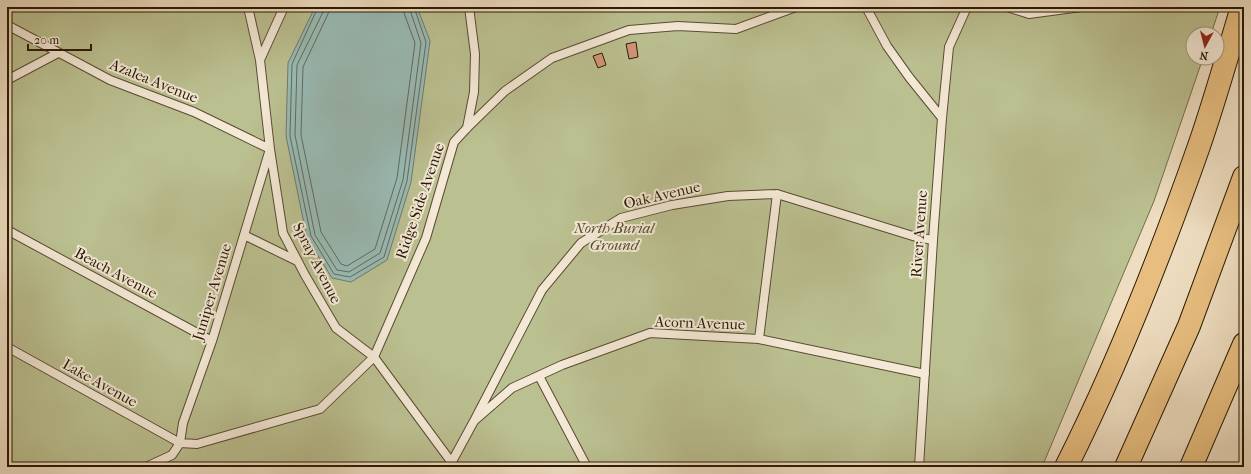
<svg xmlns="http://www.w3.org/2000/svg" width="1251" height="474" viewBox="0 0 1251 474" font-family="'IM FELL French Canon',serif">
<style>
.green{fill:#bbc091;stroke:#726d4b}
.water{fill:#99bbb5;stroke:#6c7b6f}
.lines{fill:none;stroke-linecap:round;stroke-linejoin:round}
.shore{stroke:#616a5d;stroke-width:1}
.building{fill:#d39479;stroke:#291a05}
.service-casing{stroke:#5a4b34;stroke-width:10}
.motorway-casing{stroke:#291a05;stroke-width:24}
.service{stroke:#f4e9d6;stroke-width:8}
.motorway{stroke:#e7be80;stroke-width:22}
.labels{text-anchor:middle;stroke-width:4;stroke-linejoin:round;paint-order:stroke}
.street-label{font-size:15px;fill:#291a05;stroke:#f4e9d6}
.park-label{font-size:15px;font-style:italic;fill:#554c2f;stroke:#f4e9d6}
</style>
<rect width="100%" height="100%" fill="#eeddc0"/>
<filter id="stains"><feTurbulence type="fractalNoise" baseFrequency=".005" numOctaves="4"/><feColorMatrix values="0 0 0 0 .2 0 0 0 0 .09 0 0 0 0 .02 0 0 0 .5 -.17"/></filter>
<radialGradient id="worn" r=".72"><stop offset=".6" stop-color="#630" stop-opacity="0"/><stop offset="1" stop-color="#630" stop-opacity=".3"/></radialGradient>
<path class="green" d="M7,7H1220L1211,34H1193V58H1203L1154,201L1042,467H7Z"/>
<path class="water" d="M317,7H417L430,41L411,182L387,260L351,282L332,278L307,238L286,136L288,63L314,9Z"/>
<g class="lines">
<path class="shore" d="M318,7L292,64L290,136L311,236L334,274L350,277L384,257L407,181L426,42L414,7
M323,7V12L297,65L295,135L315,235L337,270L349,272L380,253L403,180L421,43L409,7
M329,7L328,14L303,67L301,135L321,232L341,264L347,266L375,249L397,178L415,43L404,13L403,7"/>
</g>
<path class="building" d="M636,42L638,57L629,59L626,44Z
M602,53L606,65L598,68L593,56Z"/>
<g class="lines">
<defs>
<path id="service" d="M248,7L260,60
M284,7L260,60L270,149L283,233L305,275L336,328L374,357L455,467
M866,7L887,46L909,77L942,118
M1007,7L1029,14L1081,7
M7,25L110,80L194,112L270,149L212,341L183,423L180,443L7,347
M7,80L58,53
M467,128L474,92L475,54L469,7
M7,230L212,341
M244,235L297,261
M759,339L777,194
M539,376L587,467
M474,421L542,290L581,243L621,218L672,205L728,196L777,194L916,237L933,240
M146,467L172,455L180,443L197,444L320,409L374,357L426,238L454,142L467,128L505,91L552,58L629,30L678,26L736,29L796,7
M449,467L474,421L512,388L562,365L650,333L759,339L925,374
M919,467L933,240L942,118L949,47L967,7"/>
<path id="motorway" d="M1066,467C1118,364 1161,254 1199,146C1215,100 1228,53 1242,7
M1126,467L1189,326L1244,177
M1191,467L1244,344"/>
</defs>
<use href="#service" class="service-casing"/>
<use href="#motorway" class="motorway-casing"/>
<use href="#service" class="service"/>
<use href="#motorway" class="motorway"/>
</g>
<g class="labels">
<g class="street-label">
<text transform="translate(154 81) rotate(22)" y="5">Azalea Avenue</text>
<text transform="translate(662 195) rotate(-13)" y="5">Oak Avenue</text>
<text transform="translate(420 201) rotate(-71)" y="5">Ridge Side Avenue</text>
<text transform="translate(919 234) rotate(-86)" y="5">River Avenue</text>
<text transform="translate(317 263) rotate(63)" y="5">Spray Avenue</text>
<text transform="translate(116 273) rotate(28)" y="5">Beach Avenue</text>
<text transform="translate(212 292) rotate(-73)" y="5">Juniper Avenue</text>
<text transform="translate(700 323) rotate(2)" y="5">Acorn Avenue</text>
<text transform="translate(100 383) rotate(29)" y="5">Lake Avenue</text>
</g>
<g class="park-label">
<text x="614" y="233">North Burial<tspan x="614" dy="17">Ground</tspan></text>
</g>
</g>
<rect width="1251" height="474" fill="none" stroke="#eeddc0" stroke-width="24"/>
<rect x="8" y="8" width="1235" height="458" fill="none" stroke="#291a05" stroke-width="2"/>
<rect x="12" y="12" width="1227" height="450" fill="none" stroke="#291a05"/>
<g transform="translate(1205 46) rotate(187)"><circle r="19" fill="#f4e9d6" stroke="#a39682"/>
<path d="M0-3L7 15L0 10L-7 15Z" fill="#8f2418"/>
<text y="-6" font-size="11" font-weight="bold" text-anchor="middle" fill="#291a05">N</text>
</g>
<path d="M28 44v6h63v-6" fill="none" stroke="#291a05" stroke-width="2"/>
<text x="34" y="44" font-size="12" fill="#291a05" stroke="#f4e9d6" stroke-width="3" paint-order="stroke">20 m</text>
<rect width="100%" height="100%" filter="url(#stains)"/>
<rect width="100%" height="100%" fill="url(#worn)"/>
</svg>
